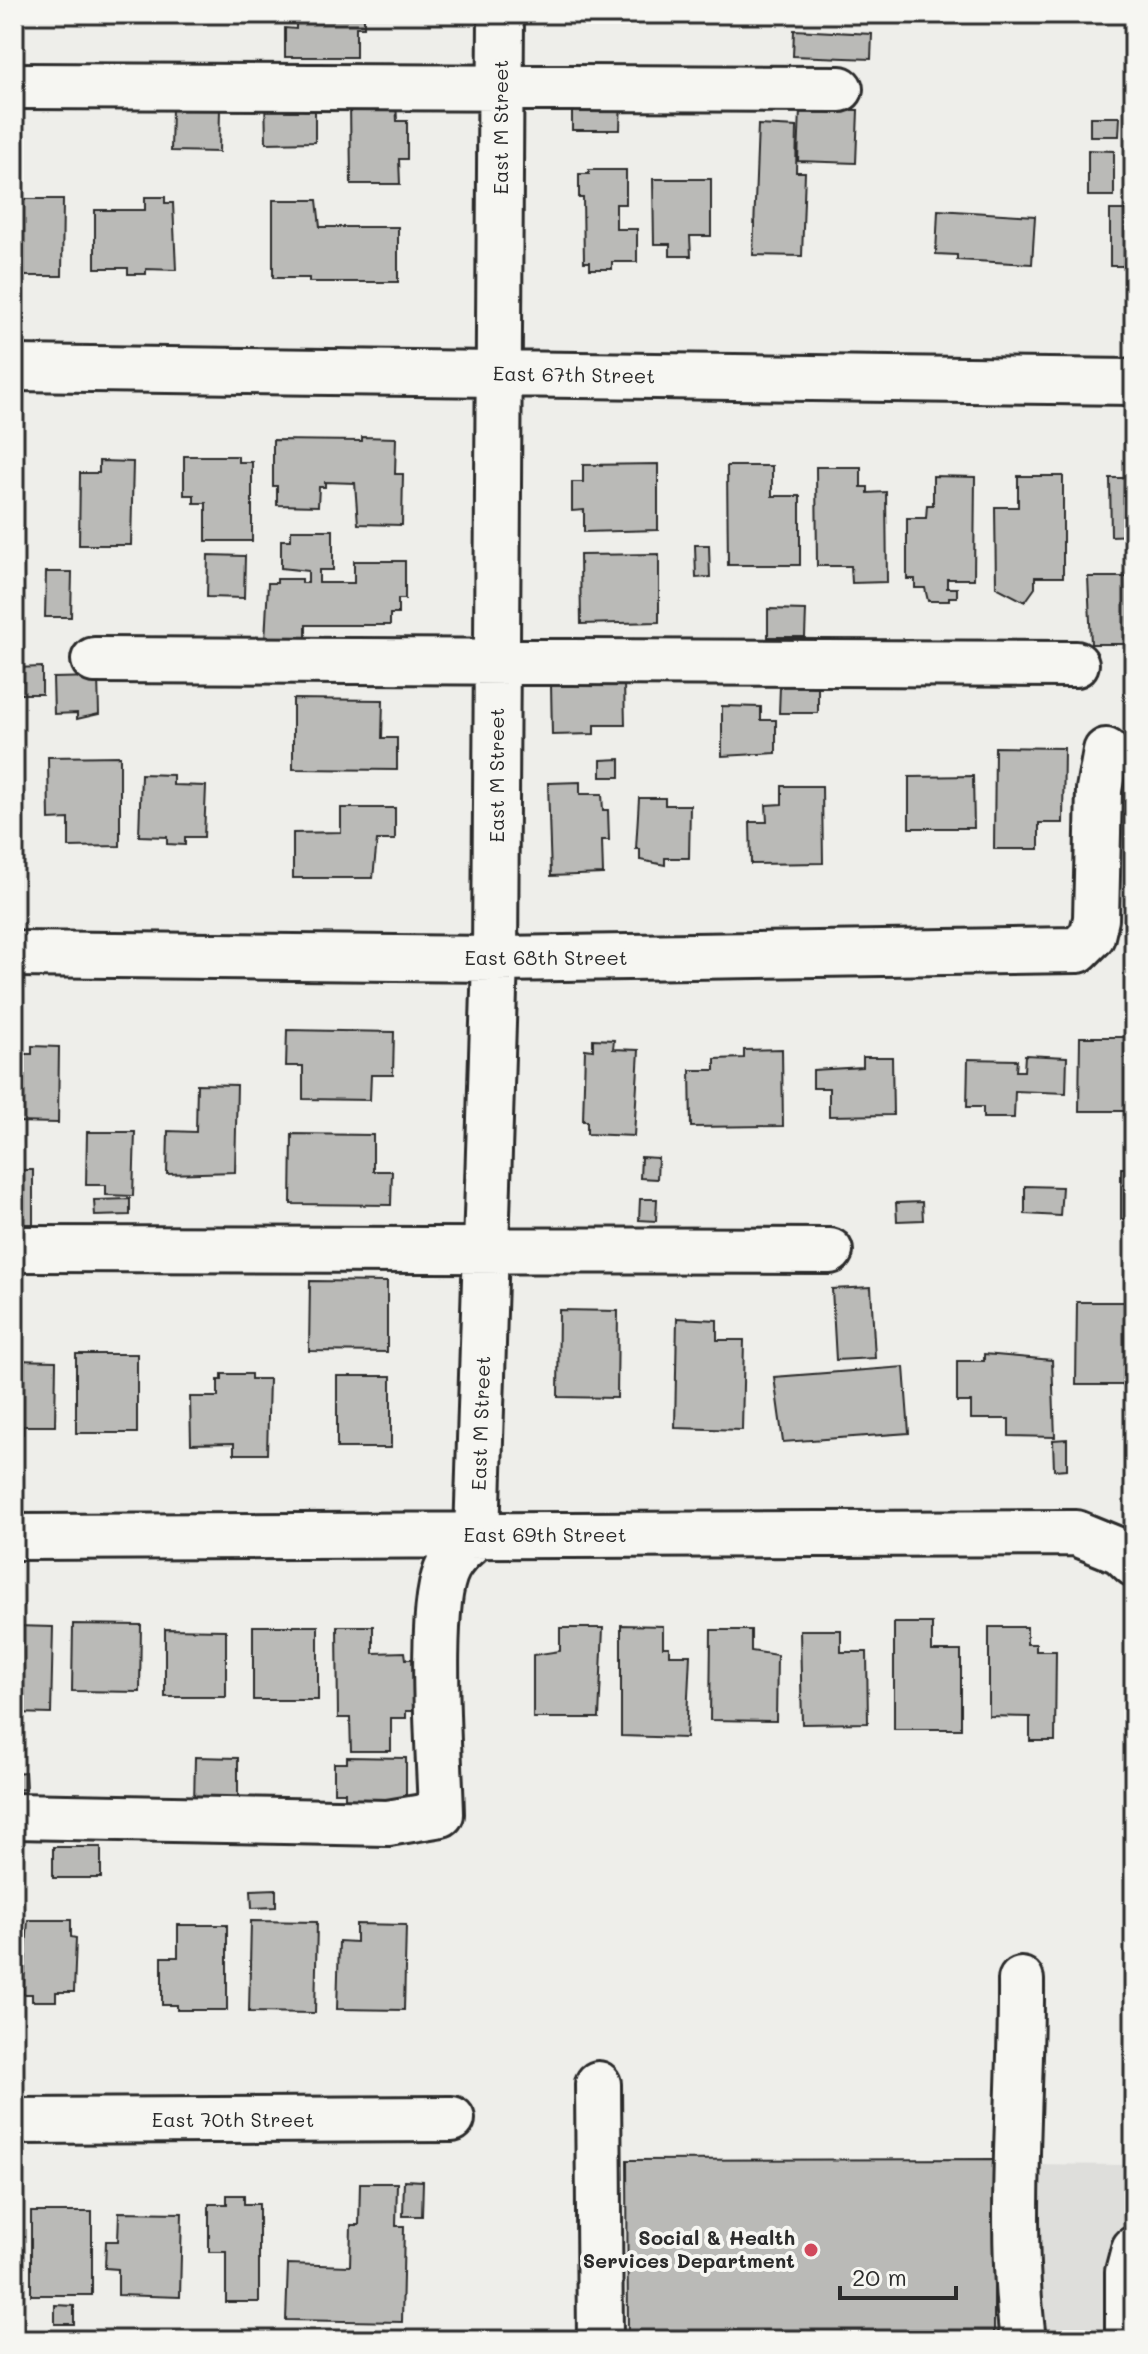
<svg xmlns="http://www.w3.org/2000/svg" width="1148" height="2354" viewBox="0 0 1148 2354" font-family="Mali,sans-serif">
<style>
.built{fill:#dededb}
.building{fill:#babab7;stroke:#2b2b2b;stroke-width:2}
.lines{fill:none;stroke-linecap:round;stroke-linejoin:round}
.minor-casing{stroke:#2b2b2b;stroke-width:50}
.minor{stroke:#f6f6f2;stroke-width:44}
.poi-dot{fill:#d1495b;stroke:#f6f6f2;stroke-width:3}
.labels{text-anchor:middle;stroke-width:8;stroke-linejoin:round;paint-order:stroke}
.street-label{font-size:20px;fill:#2b2b2b;stroke:#f6f6f2}
.poi-label{font-size:20px;font-weight:bold;fill:#2b2b2b;stroke:#f6f6f2;text-anchor:end}
</style>
<rect width="100%" height="100%" fill="#eeeeea"/>
<filter id="ink" filterUnits="userSpaceOnUse"><feTurbulence type="fractalNoise" baseFrequency=".0125" numOctaves="2"/><feDisplacementMap in="SourceGraphic" scale="16" xChannelSelector="R" yChannelSelector="G"/><feConvolveMatrix kernelMatrix="1 2 1 2 8 2 1 2 1" color-interpolation-filters="sRGB"/></filter>
<g filter="url(#ink)">
<path class="built" d="M1017,2164L1134,2165V2340H1023Z"/>
<path class="building" d="M296,14H364V27H356V57H285V28L296,29Z
M794,30L872,34L871,59L793,56Z
M315,95V142L266,143L265,96Z
M621,96L620,130H572V106Z
M396,100L397,121H407V159H399L400,184H351L350,101Z
M172,107L220,109L219,152L171,151Z
M800,109L858,110L856,163L798,161Z
M1090,117H1120L1119,136H1090Z
M758,125L797,127L796,172H805L802,256L753,255Z
M1088,150L1114,151V196H1088Z
M589,170H626V204H616V229H637V262H612V269H590V262H584L583,198H579V174H589Z
M653,179H711V236H690L691,256H670V244H654Z
M145,197H165V203H173L176,270L146,269V274H128V268H95V210H145Z
M23,199H63L62,276H22Z
M273,200H317L320,227H398V282H309V278H273Z
M938,210L1035,216L1032,264L957,260V255L936,254Z
M1110,210H1134V266H1110Z
M362,437L396,438L395,474H403L402,525L358,524L355,483L325,482V487H319L318,506L277,505V486H273V440L362,441Z
M184,456H238V462H252V541H206V503H194V495H184Z
M99,461L133,462L131,545H79L80,473H99Z
M658,464V530L584,532V510L572,511V482H583V465Z
M727,466H772V496H800V565H728Z
M816,467H861V487H868V493L886,492L887,582L852,583L851,566H817Z
M933,476L975,477L974,579H947V588H957V597H949V601H928L925,588H915V579H907V518H926L927,505H933Z
M1018,476H1063V577H1035V588L1025,602L996,587L995,507H1018Z
M1110,478H1134V535L1111,536Z
M291,530H333V570H319V583H354V561H405V599H398V614H390V625H306V641H265L268,583H277V579H302V583H308V571L281,568V540H291Z
M695,545H709L710,577L696,578Z
M659,554V622L581,624L580,555Z
M208,555L245,556L244,598L207,597Z
M46,572H72L71,617H45Z
M1088,577H1133V633H1127V644H1091Z
M768,609L806,610L805,637H768Z
M42,667V694H14V668Z
M98,677L99,714L77,719V713L54,714L53,678Z
M624,682L625,725H594V734L552,735L551,684Z
M780,686H818V713H779Z
M293,699L383,700L382,738H397V770L293,769Z
M722,706L761,707V720H776V753L722,756Z
M995,747L1064,748L1063,823H1039V849H994Z
M120,756V846L69,847V819L49,820L48,757Z
M620,759V777H601V760Z
M141,774L173,775V785L206,786L204,837H185V845L167,844V837L139,836Z
M973,776L974,828H909V777Z
M580,782V794H602L603,810H608L609,840H602L603,874L551,876L548,783Z
M782,786H822L823,863L751,864L750,822H767L766,805L782,804Z
M639,798H665V805H690L689,858H665V865L640,860V849H636Z
M341,808H395V840H377L373,878H293V833L341,832Z
M287,1030L394,1032L393,1075H371L370,1100L303,1099V1066H286Z
M1080,1037H1134V1111H1079Z
M593,1039L614,1040L613,1049L639,1050L634,1136L587,1134V1121H583L585,1049L593,1050Z
M32,1046L59,1047L58,1123L14,1122V1054H32Z
M782,1049L783,1126L691,1127L690,1070H715V1059L744,1058V1050Z
M1025,1055L1067,1057L1066,1093L1015,1091L1014,1118H983V1107H967L968,1059L1017,1060L1016,1071H1024Z
M863,1057H892L893,1115L829,1116V1088H813V1070L863,1067Z
M197,1084L237,1085L235,1172L167,1174L168,1131L196,1132Z
M87,1132H135L133,1196L106,1195V1185H86Z
M292,1134L373,1135V1171H392L391,1205L291,1204Z
M641,1157L658,1158L657,1179L640,1178Z
M1121,1168H1134V1219H1121Z
M14,1170H33V1224H14Z
M1025,1186L1062,1187L1060,1216L1025,1214Z
M130,1199V1215L95,1216L94,1200Z
M640,1199H657L656,1221L639,1220Z
M922,1202L923,1220L897,1221L896,1203Z
M310,1281L387,1282V1352L309,1351Z
M871,1287L875,1358L836,1360L832,1289Z
M1077,1302H1134V1385H1076Z
M559,1310L618,1311L617,1398L558,1397Z
M677,1318L717,1320V1340H744L742,1430L675,1428Z
M76,1354H137V1433H76Z
M984,1354L1052,1360L1055,1437L1009,1436V1419H971V1402H957V1361H984Z
M14,1360L56,1361L55,1426H23V1434H14Z
M904,1367L909,1433L783,1442L774,1377Z
M222,1374H251V1379H269L267,1454H234V1443L191,1444L190,1397H218V1380H222Z
M337,1376H391V1448H337Z
M1067,1439V1469L1054,1470L1053,1440Z
M894,1623H932V1651H961V1729H894Z
M73,1624L141,1625L140,1692L72,1691Z
M621,1625L663,1626V1647H669V1655H690L686,1738L621,1736Z
M14,1626L53,1627L51,1714L14,1713Z
M253,1626H318V1700H253Z
M337,1626H373V1653L405,1652L406,1659H416V1711H406V1718H391V1751H351L350,1718H338Z
M989,1627H1027V1644H1036V1651H1056L1055,1741H1030V1717L989,1716Z
M560,1628H603L599,1718H533V1655L560,1651Z
M165,1629L226,1630V1697H165Z
M711,1630H751V1651L777,1655L776,1721L710,1720Z
M800,1630H841V1652H867L868,1723L802,1724Z
M195,1757L238,1758V1805L194,1804Z
M347,1757L406,1758V1809H345V1792H334V1763H347Z
M25,1772L26,1789L14,1790V1773Z
M53,1847H101V1878H53Z
M276,1889V1907L252,1908L251,1890Z
M28,1920H71V1937L76,1938L74,1992H56V2001H32V1994H23Z
M251,1921L317,1922L315,2013L249,2012Z
M356,1924L406,1925L404,2010L337,2009L339,1941L356,1942Z
M178,1925H227V2010H177V2005H162V1957H178Z
M994,2159V2340H628L627,2160Z
M404,2180L423,2181L422,2216H403Z
M360,2183H397L396,2226H404L402,2322L286,2320L288,2264L350,2266L351,2225H359Z
M227,2195H244V2204H259V2302H226V2252H209V2204H227Z
M31,2212H92V2295H31Z
M119,2212L182,2213L180,2297L118,2295V2269L105,2268L106,2241H118Z
M55,2305L74,2306V2324H55Z"/>
<g class="lines">
<defs>
<path id="minor" d="M14,86L840,89
M14,368L1134,382
M94,660L1076,664
M14,954L495,959L1078,950L1092,936L1096,919L1099,790L1106,751
M14,1249L830,1251
M14,1537L1076,1533L1120,1551L1134,1564
M14,1816L388,1823L441,1814C440,1763 427,1605 448,1567C455,1554 466,1545 477,1536L495,959L501,14
M1021,1980C1022,2099 1008,2222 1023,2340
M598,2084L600,2340
M14,2121L452,2119
M1128,2340V2272L1134,2249"/>
</defs>
<use href="#minor" class="minor-casing"/>
<use href="#minor" class="minor"/>
</g>
</g>
<circle class="poi-dot" cx="811" cy="2250" r="8"/>
<g class="labels">
<g class="street-label">
<text transform="translate(501 127) rotate(-90)" y="7">East M Street</text>
<text transform="translate(574 375) rotate(1)" y="7">East 67th Street</text>
<text transform="translate(497 775) rotate(-90)" y="7">East M Street</text>
<text x="546" y="965">East 68th Street</text>
<text transform="translate(481 1423) rotate(-88)" y="7">East M Street</text>
<text x="545" y="1542">East 69th Street</text>
<text x="233" y="2127">East 70th Street</text>
</g>
<g class="poi-label">
<text x="795" y="2245">Social &amp; Health<tspan x="795" dy="23">Services Department</tspan></text>
</g>
</g>
<rect width="1148" height="2354" fill="none" stroke="#f6f6f2" stroke-width="48"/>
<rect x="24" y="24" width="1100" height="2306" fill="none" stroke="#2b2b2b" stroke-width="3" filter="url(#ink)"/>
<path d="M840 2286v12h116v-12" fill="none" stroke="#2b2b2b" stroke-width="4"/>
<text x="852" y="2286" font-size="24" fill="#2b2b2b" stroke="#f6f6f2" stroke-width="6" paint-order="stroke">20 m</text>
</svg>
